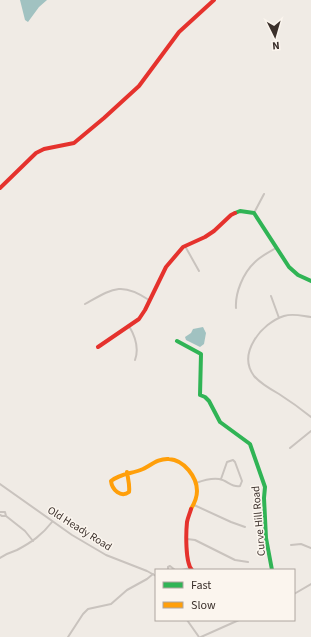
<svg xmlns="http://www.w3.org/2000/svg" width="311" height="637" viewBox="0 0 311 637" font-family="'Source Sans 3',sans-serif">
<style>
.water{fill:#a1c2c1}
.lines{fill:none;stroke-linecap:round;stroke-linejoin:round}
.street{stroke:#c9c3be;stroke-width:2}
.fast{stroke:#30b455;stroke-width:4}
.slow{stroke:#ff9f0a;stroke-width:4}
.jam{stroke:#e5322d;stroke-width:4}
.labels{text-anchor:middle;stroke-width:3;stroke-linejoin:round;paint-order:stroke}
.street-label{font-size:11px;fill:#3b302b;stroke:#fbf5ee}
</style>
<rect width="100%" height="100%" fill="#f0ebe5"/>
<path class="water" d="M20,0H47L39,7L28,22L25,20Z
M203,327L206,333L204,344L200,347L186,340L185,337L191,333L193,329Z"/>
<g class="lines">
<path class="street" d="M254,213L264,194
M185,246L199,271
M271,296L279,318
M85,304C112,289 121,281 149,300
M236,308C235,293 243,273 255,262C261,256 269,252 276,248
M311,317C302,316 293,313 284,316C262,323 237,353 254,376C261,384 270,389 279,394C290,401 301,409 311,417
M129,326C135,336 139,349 135,360
M290,448L311,431
M196,483C204,480 212,478 219,479C227,480 232,488 240,486L242,481L235,462L233,460L227,462L221,479
M0,484L72,535L106,555L147,571L156,576
M194,505L231,522L245,527
M0,512H5L6,516L25,531L33,541
M0,515L2,516H6
M187,539L195,540L235,560L248,562
M291,545L301,544L311,548
M0,558C6,554 11,552 17,550C32,542 42,535 52,522
M168,570V567L170,566L175,570
M182,570L190,568
M294,594L311,584
M187,620L199,637
M68,637L83,614L88,609L111,604L127,590L147,579L153,574
M201,637L239,620"/>
<path class="fast" d="M235,213L240,211L254,213L289,267L298,275L311,281
M177,341L201,354L200,395L205,397L209,401L220,422L250,444L265,487L264,498L266,538L272,570"/>
<path class="slow" d="M127,472C128,479 130,485 129,492C121,498 112,490 111,481C121,473 132,474 143,469C151,465 159,458 169,459C184,460 197,477 197,491C197,498 194,504 191,509"/>
<path class="jam" d="M0,188L36,153L44,149L74,143L104,118L139,86L179,32L214,0
M98,347L139,319L145,310L166,267L183,247L205,237L214,231L231,215L235,213
M191,509C190,513 188,517 187,522C186,532 185,563 192,570"/>
</g>
<g class="labels">
<g class="street-label">
<text transform="translate(258 521) rotate(-95)" y="4">Curve Hill Road</text>
<text transform="translate(80 528) rotate(32)" y="4">Old Heady Road</text>
</g>
</g>
<rect x="155" y="569" width="140" height="52" fill="#fbf5ee" stroke="#aea6a0"/>
<rect x="163" y="582" width="20" height="6" fill="#30b455" stroke="#aea6a0"/>
<text x="191" y="589" font-size="12" fill="#3b302b">Fast</text>
<rect x="163" y="602" width="20" height="6" fill="#ff9f0a" stroke="#aea6a0"/>
<text x="191" y="609" font-size="12" fill="#3b302b">Slow</text>
<g transform="translate(275 36) rotate(175)" stroke="#fbf5ee" stroke-width="3" paint-order="stroke">
<path d="M0-3L7 15L0 10L-7 15Z" fill="#3b302b"/>
<text y="-6" font-size="11" font-weight="bold" text-anchor="middle" fill="#3b302b">N</text>
</g>
</svg>
